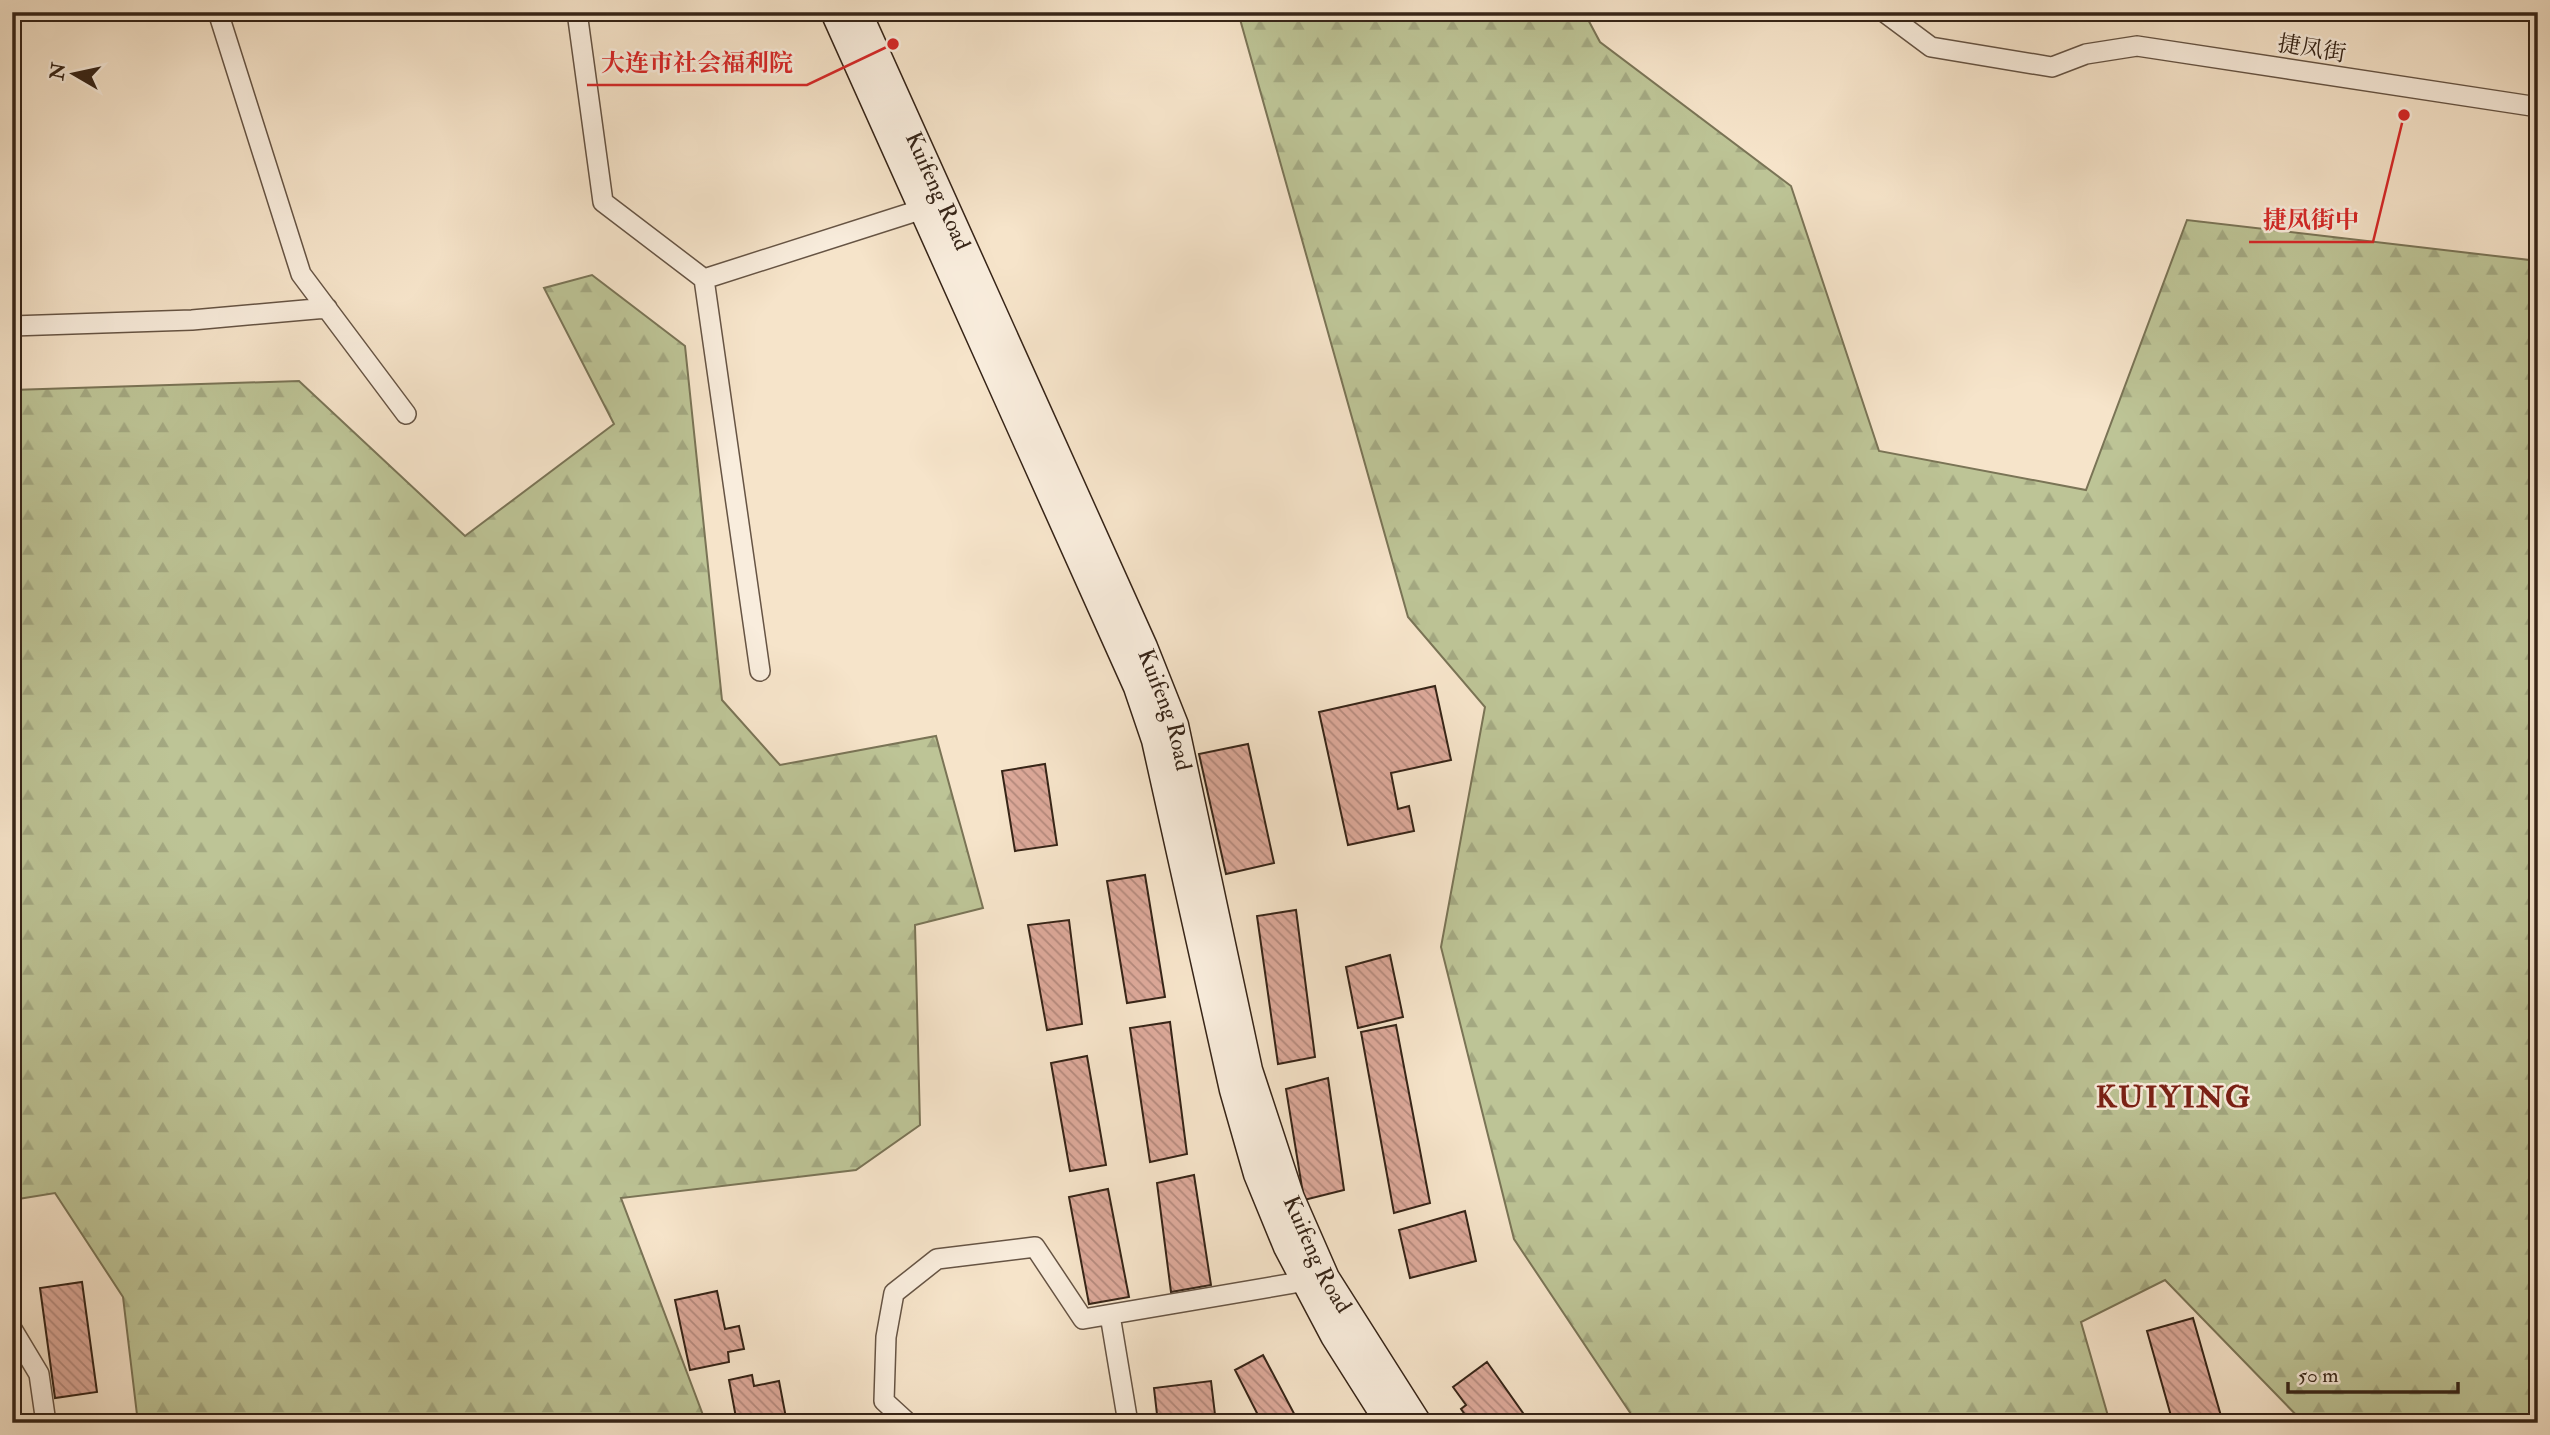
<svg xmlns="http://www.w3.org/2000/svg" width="2550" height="1435" viewBox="0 0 2550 1435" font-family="'IM FELL Double Pica','Noto Serif SC',serif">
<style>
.forest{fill:url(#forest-firs);stroke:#7a7456;stroke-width:2}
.building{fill:url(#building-back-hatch);stroke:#362417;stroke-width:2}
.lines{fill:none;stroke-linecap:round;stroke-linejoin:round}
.minor-casing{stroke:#665444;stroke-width:22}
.secondary-casing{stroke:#362417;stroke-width:29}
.minor{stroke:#f9eddd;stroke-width:19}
.secondary{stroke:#f9eddd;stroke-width:26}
.labels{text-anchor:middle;stroke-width:5;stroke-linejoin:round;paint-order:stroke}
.street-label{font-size:23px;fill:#362417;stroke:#f9eddd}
.district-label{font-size:30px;font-weight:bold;letter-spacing:2px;fill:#7a1f14;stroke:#f9eddd}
.leader{fill:none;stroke:#d62828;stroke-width:2.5}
.callout-dot{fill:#d62828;stroke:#f9eddd;stroke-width:2.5}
.callout-label{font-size:24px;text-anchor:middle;font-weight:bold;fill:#d62828;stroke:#f9eddd;stroke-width:5;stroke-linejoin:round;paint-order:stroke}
</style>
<defs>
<pattern id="forest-firs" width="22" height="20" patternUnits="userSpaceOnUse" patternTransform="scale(1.75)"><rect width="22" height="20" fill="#bdc496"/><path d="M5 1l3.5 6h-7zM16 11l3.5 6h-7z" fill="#a3a881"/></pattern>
<pattern id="building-back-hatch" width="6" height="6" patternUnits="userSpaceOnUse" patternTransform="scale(1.75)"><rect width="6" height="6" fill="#dda99a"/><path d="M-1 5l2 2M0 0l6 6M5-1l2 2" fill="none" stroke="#b4897d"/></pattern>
</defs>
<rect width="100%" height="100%" fill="#f6e4ca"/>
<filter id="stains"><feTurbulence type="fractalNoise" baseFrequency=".00286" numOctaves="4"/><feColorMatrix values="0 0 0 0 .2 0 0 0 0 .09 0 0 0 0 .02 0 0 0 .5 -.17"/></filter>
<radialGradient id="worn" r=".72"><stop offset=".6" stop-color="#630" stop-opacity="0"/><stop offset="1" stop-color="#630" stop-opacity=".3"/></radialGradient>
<path class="forest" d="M1238,12H1584L1600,42L1791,186L1879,451L2086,490L2187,220L2538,261V1423H2304L2165,1280L2081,1322L2110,1423H1637L1514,1239L1441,947L1485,707L1408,617Z
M592,275L685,346L722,700L780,765L936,736L983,908L915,925L920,1125L856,1170L621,1198L706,1423H138L123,1297L55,1193L12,1200V390L299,381L465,536L614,424L544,288Z"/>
<path class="building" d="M1435,686L1451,760L1391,773L1398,809L1409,806L1414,831L1348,845L1319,712Z
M1248,744L1274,863L1226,874L1199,754Z
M1045,764L1057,845L1015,851L1002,771Z
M1145,875L1165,997L1127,1003L1107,881Z
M1296,910L1315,1057L1278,1064L1257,916Z
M1069,920L1082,1024L1047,1030L1028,925Z
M1390,955L1403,1017L1358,1028L1346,967Z
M1170,1022L1187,1154L1150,1162L1130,1028Z
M1396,1025L1430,1203L1394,1213L1361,1032Z
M1087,1056L1106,1165L1070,1171L1051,1063Z
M1328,1078L1344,1190L1304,1200L1286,1089Z
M1194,1175L1211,1285L1171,1292L1157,1183Z
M1108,1189L1129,1297L1089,1304L1069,1197Z
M1465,1211L1476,1261L1410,1278L1399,1230Z
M82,1282L97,1392L55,1398L40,1288Z
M717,1291L725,1329L739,1326L744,1349L728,1352L729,1362L690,1370L675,1300Z
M2193,1318L2223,1423H2173L2147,1331Z
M1263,1355L1299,1423H1262L1235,1370Z
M1487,1362L1530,1423H1471L1461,1409L1466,1405L1453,1387Z
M752,1375L754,1386L779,1381L787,1423H737L729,1380Z
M1211,1381L1216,1423H1158L1154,1388Z"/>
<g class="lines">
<defs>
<path id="minor" d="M218,12L301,274L406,414
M577,12L603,202L704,279L923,209
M1884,12L1931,47L2052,67L2086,54L2137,46L2538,107
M704,279L760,671
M12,326L192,320L327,308
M1110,1315L1128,1423
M12,1329L39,1374L46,1423
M908,1423L884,1401L886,1337L894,1293L937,1259L1035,1247L1083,1319L1318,1279"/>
<g id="secondary">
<path d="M834,12L1137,687L1155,740L1233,1090L1257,1174L1287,1247L1334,1336L1389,1423"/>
<path id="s1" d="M858,12L1144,647L1175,725L1249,1070L1291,1198L1326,1278L1418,1423"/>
</g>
</defs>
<use href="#minor" class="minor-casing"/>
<use href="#secondary" class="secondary-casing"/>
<use href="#minor" class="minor"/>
<use href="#secondary" class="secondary"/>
</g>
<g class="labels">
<g class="street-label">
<text transform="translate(2312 48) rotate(9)" y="8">捷凤街</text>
<text dy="8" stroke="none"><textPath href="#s1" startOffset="196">Kuifeng Road</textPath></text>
<text dy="8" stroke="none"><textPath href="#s1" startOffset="763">Kuifeng Road</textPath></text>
<text dy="8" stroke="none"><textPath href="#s1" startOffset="1330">Kuifeng Road</textPath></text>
</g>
<g class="district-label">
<text x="2174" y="1107">KUIYING</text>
</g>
</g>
<path class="leader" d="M893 44L807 85H587M2404 115L2373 242H2249"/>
<g class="callout-dot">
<circle cx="893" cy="44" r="7"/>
<circle cx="2404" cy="115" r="7"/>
</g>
<g class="callout-label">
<text x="697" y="71">大连市社会福利院</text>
<text x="2311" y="228">捷凤街中</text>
</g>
<rect width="2550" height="1435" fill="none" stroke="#f6e4ca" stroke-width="42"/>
<rect x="14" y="14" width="2522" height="1407" fill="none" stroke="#362417" stroke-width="3.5"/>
<rect x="21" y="21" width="2508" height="1393" fill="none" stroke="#362417" stroke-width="2"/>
<g transform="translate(74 74) rotate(279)" stroke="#f9eddd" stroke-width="5" paint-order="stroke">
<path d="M0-5L12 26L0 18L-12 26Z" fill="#362417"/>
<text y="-10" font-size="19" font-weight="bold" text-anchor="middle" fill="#362417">N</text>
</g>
<path d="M2288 1382v10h170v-10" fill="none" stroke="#362417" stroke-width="3.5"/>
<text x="2298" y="1382" font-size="21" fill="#362417" stroke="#f9eddd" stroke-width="5" paint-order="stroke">50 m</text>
<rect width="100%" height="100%" filter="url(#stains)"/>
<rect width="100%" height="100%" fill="url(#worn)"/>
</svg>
